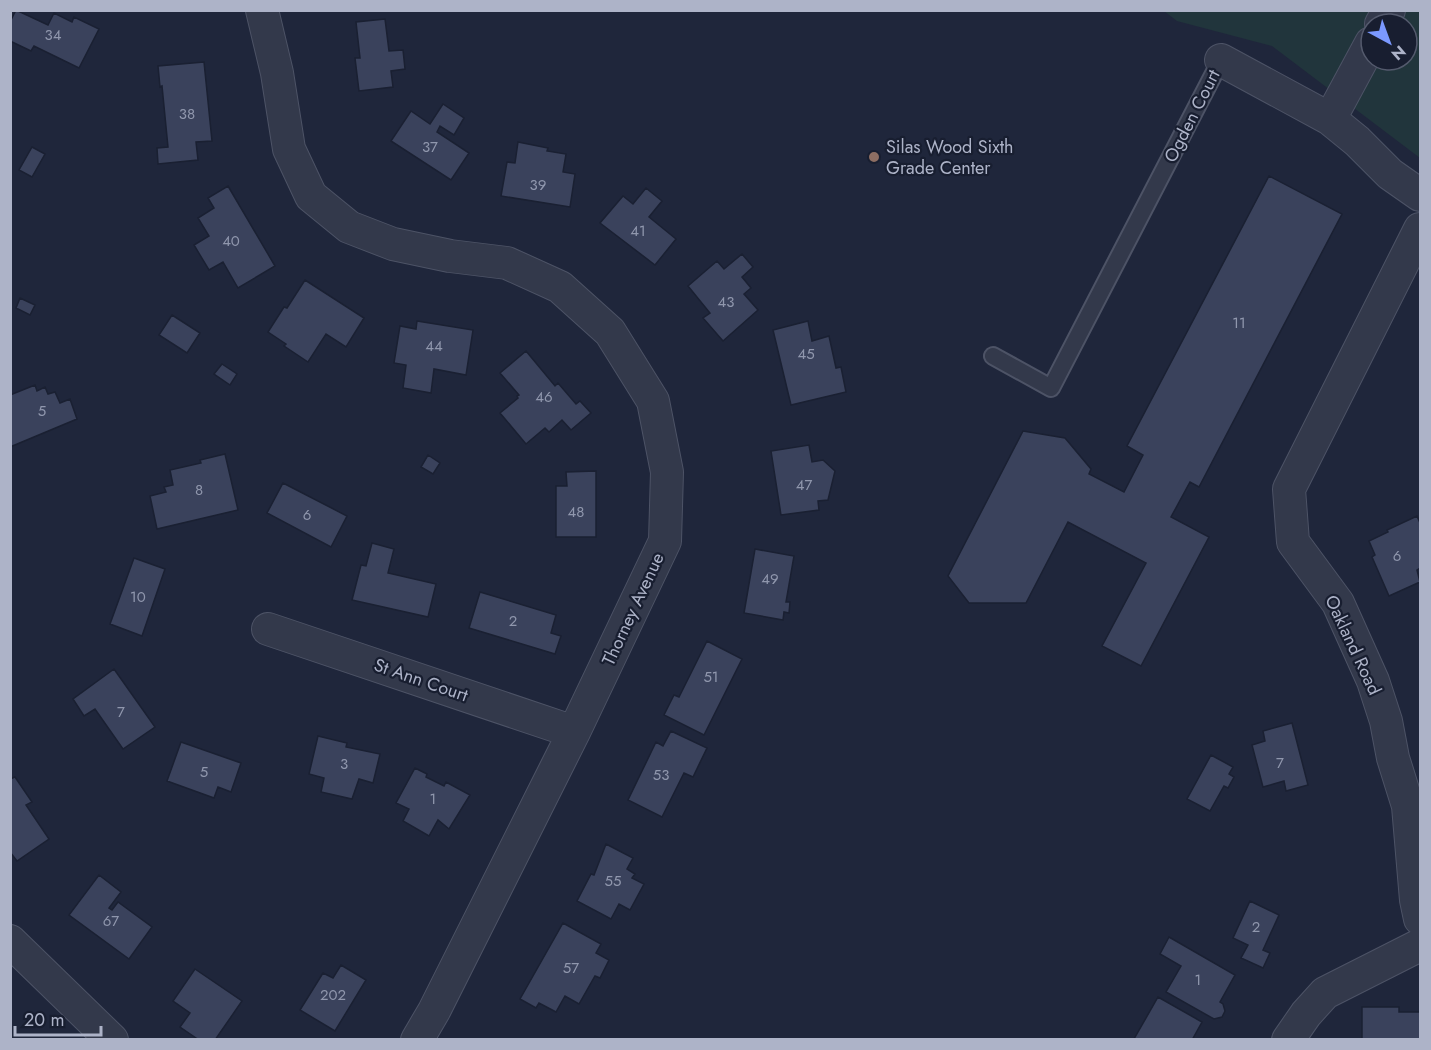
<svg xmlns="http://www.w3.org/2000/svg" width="1431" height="1050" viewBox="0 0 1431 1050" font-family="Jost,sans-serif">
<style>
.green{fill:#21353c;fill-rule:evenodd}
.building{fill:#3a425c;stroke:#1a2032;stroke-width:1.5}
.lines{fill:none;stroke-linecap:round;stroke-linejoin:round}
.lane-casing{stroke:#4d5366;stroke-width:20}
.street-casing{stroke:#4d5366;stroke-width:34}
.lane{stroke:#33394b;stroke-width:16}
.street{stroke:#33394b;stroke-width:32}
.education-dot{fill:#8d6e63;stroke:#181e30;stroke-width:2}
.labels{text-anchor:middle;stroke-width:4.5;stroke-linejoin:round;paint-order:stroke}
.number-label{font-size:15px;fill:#9097ad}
.street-label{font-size:18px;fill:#adb3c8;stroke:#181e30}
.poi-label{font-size:18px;fill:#adb3c8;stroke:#181e30;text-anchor:start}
</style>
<rect width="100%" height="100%" fill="#1f263b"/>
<path class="green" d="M1164,11H1420V158L1272,46L1177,21ZM1371,24H1407V60H1371Z"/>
<path class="building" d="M16,10L48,25L54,13L72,22L74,17L99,29L79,68L34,46L31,51L10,41V22Z
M385,19L389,51L403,50L405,69L391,71L393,87L359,91L355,58H360L356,22Z
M204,62L212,141L196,142L198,160L158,164L157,148L168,147L162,86L160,87L158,66Z
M443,104L464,118L454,135L440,126L437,132L469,153L451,180L391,141L411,111L430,124Z
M518,142L548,148L547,151L566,154L563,172L575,174L570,207L501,196L507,162L515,163Z
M32,147L45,154L32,177L19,170Z
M1269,176L1342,214L1199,487L1190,482L1171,517L1209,537L1141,666L1102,646L1146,563L1068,522L1026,603H969L948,576L1023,431L1065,438L1091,469L1089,474L1124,492L1143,455L1127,446Z
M228,186L275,266L238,288L223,262L209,270L194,245L209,236L198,218L214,208L208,198Z
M646,188L662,201L649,217L676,239L655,265L600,223L623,196L633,204Z
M742,254L753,267L742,277L751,288L744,294L758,310L723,341L703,318L710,313L688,286L717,261L724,269Z
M305,280L364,318L346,347L326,334L308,362L284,346L286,344L268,332L284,307L287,308Z
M20,298L35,305L30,315L16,308Z
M172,315L200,333L187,353L159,335Z
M417,321L473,330L466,375L434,369L431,393L403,388L406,365L394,363L400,326L416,329Z
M808,321L812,341L829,336L836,368L841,367L846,392L791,405L773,330Z
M526,351L555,386L558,383L576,404L580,401L591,413L571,430L562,420L549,432L545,428L526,444L500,413L518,398L517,396L519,395L500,373Z
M222,364L237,374L230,385L214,374Z
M35,385L37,391L45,387L48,394L55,392L60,403L70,399L77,419L10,447V395Z
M809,445L812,462L823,460L835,471L828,500L818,501L819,510L781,515L771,451Z
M225,454L238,510L157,529L150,496L166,492L164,487L173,485L170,470L201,463L200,460Z
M428,455L440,463L433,474L421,467Z
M596,471V537H556V486H567L566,472Z
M283,483L347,516L331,547L267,513Z
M1417,516L1420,523V568L1417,570L1420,582L1389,596L1372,557L1375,555L1369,541L1388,532L1387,530Z
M372,543L394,549L388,573L436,584L428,617L352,600L361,565L366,566Z
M755,549L794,556L786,602H790L789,613L784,612L783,620L744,613Z
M134,558L165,569L142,636L110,624Z
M480,592L556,615L551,633L561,636L555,654L469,628Z
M707,641L742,659L704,735L664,715L674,695L679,697Z
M114,669L155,727L123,749L95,709L84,716L73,699Z
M1292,723L1308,785L1286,791L1284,781L1263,787L1252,745L1265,741L1263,731Z
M671,731L707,748L693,777L684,773L662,817L628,800L656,742L663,746Z
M318,736L347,743L346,747L380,754L373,783L359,779L352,799L321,792L324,778L309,774Z
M181,742L241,763L231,792L218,787L214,798L167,781Z
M1211,755L1233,767L1229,774L1234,777L1228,788L1224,786L1210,811L1187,799Z
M415,768L427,774L426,777L444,786L446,782L470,795L449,829L438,820L429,836L403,821L409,809L396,803Z
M15,777L32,802L26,805L49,839L17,861L10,852V779Z
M606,844L633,858L627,869L635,874L632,878L644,884L630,910L619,904L611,919L577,901L591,874L594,875Z
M99,875L121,892L109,908L112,910L118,902L152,927L129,959L69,915Z
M1250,901L1279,915L1263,950L1270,953L1263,968L1241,958L1248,945L1233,938Z
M563,923L601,944L596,953L609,960L600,978L595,976L579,1004L565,996L556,1012L539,1003L536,1008L520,999Z
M1169,937L1235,975L1220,1002L1223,1004L1225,1011L1222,1017L1214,1019L1166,992L1181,966L1160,954Z
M341,965L366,980L335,1031L300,1010L323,973L333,978Z
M195,969L242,1001L215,1040H199L180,1027L190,1013L173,1001Z
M1158,997L1202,1022L1192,1040L1134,1039Z
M1362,1007H1399V1012H1420V1040H1362Z"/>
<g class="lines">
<defs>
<path id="lane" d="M993,356L1051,388L1221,60"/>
<path id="street" d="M262,10L277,73L289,149L311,196L349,227L393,244L450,256L507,263L560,287L610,332L653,401L667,472L665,541L574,732L434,1011L417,1040
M1381,24L1389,10
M1221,60L1330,119L1357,141L1390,174L1420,195
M1330,119L1371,43
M1420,229L1289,489L1293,542L1338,603L1373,681L1386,721L1393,758L1408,806L1416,900L1420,919
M268,629L574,732
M10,941L112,1040
M1288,1040L1306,1014L1325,993L1420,945"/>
</defs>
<use href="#lane" class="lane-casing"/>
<use href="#street" class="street-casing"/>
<use href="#lane" class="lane"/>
<use href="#street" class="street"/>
</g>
<circle class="education-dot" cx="874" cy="157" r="6"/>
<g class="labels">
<g class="number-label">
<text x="53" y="40">34</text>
<text x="187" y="119">38</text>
<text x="430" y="152">37</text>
<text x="538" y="190">39</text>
<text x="638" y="236">41</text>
<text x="231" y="246">40</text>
<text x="726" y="307">43</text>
<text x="1239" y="328">11</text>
<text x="434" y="351">44</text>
<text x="806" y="359">45</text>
<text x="544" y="402">46</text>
<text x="42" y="416">5</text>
<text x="804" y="490">47</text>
<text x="199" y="495">8</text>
<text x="576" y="517">48</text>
<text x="307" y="520">6</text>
<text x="1397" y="561">6</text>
<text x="770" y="584">49</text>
<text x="138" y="602">10</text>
<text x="513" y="626">2</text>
<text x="711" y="682">51</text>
<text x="121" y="717">7</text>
<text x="1280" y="768">7</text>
<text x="344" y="769">3</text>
<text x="204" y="777">5</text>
<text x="661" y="780">53</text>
<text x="433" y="804">1</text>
<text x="613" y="886">55</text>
<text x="111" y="926">67</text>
<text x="1256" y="932">2</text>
<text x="571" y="973">57</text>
<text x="1198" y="985">1</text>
<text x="333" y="1000">202</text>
</g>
<g class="street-label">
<text transform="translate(1192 116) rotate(-63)" y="6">Ogden Court</text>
<text transform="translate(633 609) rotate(-65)" y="6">Thorney Avenue</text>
<text transform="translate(1353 645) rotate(65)" y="6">Oakland Road</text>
<text transform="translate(421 680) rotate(19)" y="6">St Ann Court</text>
</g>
<g class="poi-label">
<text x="886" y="153">Silas Wood Sixth<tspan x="886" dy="21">Grade Center</tspan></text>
</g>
</g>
<rect width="1431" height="1050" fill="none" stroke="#adb3c8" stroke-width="24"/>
<g transform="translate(1389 42) rotate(139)"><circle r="28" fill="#181e30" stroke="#545a6d" stroke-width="1.5"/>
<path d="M0-4.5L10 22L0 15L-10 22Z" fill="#7b99ff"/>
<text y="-9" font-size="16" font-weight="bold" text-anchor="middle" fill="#adb3c8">N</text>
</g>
<path d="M15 1026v9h86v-9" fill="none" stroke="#adb3c8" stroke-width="3"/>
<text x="24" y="1026" font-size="18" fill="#adb3c8" stroke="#181e30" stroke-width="4.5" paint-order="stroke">20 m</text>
</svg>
